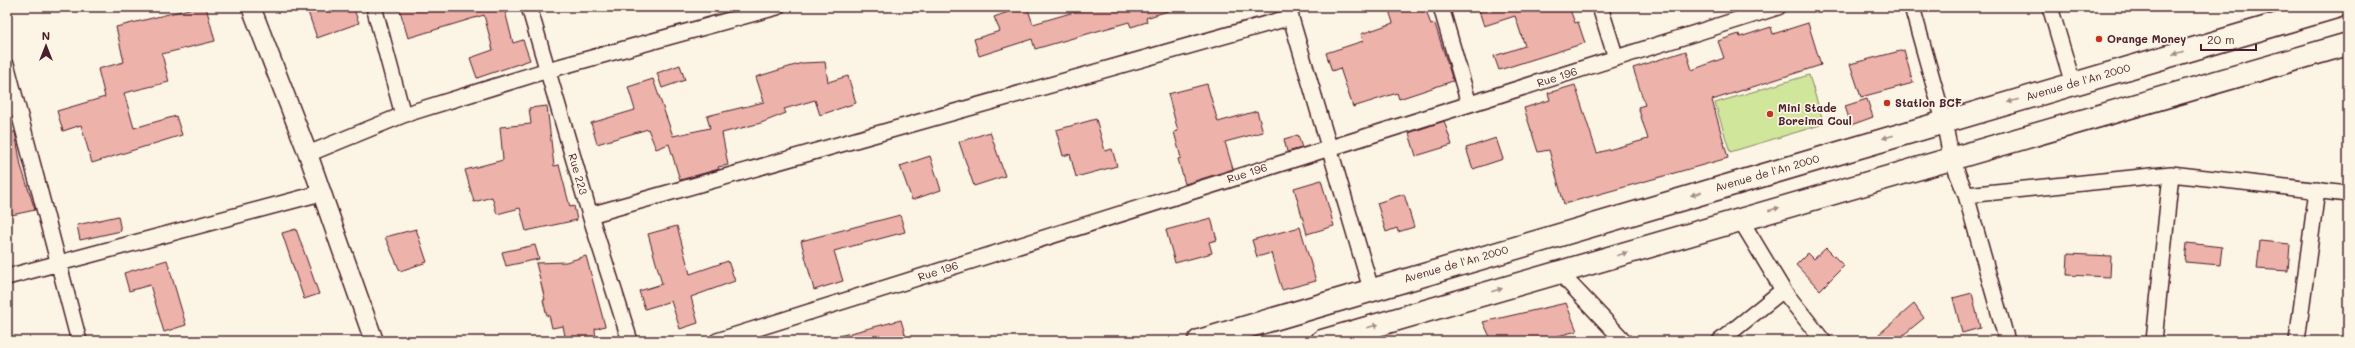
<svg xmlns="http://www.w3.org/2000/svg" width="2355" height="348" viewBox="0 0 2355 348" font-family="Mali,sans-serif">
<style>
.green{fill:#cfe69b;stroke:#8c8263}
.building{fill:#edb2aa;stroke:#4a1f2b}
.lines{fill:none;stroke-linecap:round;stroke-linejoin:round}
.minor-casing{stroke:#4a1f2b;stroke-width:18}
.tertiary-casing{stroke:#4a1f2b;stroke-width:21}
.primary-casing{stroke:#4a1f2b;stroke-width:25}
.minor{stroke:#fcf5e5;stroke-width:15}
.tertiary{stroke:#fcf5e5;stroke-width:18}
.primary{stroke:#fcf5e5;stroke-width:22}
.oneway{fill:#a38a88}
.poi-dot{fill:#c8321e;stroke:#fcf5e5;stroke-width:1.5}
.labels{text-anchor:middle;stroke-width:3.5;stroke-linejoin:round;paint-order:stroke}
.poi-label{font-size:11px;font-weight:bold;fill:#4a1f2b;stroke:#fcf5e5;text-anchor:start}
.street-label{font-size:11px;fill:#4a1f2b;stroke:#fcf5e5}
</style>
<rect width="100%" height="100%" fill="#fcf5e5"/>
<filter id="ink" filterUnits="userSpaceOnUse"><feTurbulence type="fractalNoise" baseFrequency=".025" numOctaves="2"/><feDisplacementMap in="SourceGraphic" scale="8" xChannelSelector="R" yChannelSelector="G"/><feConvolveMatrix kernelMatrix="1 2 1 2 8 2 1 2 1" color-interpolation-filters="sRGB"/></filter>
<g filter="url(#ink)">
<path class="green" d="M1809,75L1824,124L1730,152L1715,103Z"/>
<path class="building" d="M197,7H206L215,41L162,54L169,82L124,93L134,128L176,116L182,135L92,163L81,125L63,131L57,111L105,97L98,69L124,62L116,27Z
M322,7H353L359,23L317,38L308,12Z
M399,7H504L513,43L523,40L530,60L477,78L470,58L493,50L484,15L408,38Z
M1022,7H1027L1033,24L1081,10V7H1168V11L1146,18L1147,22L1131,27L1129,22L1035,49L1032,39L979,56L974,39L1000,31L994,17Z
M1388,7H1425L1431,25L1435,24L1453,81L1399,99L1397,93L1353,107L1340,68L1332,71L1326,53L1363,41L1361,34L1393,23Z
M1491,7H1569L1575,23L1578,22L1585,43L1499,70L1494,56L1525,46L1515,16L1484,26L1479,11Z
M1808,23L1821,65L1712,100L1728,158L1564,204L1549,150L1538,152L1524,108L1550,100L1548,93L1575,85L1597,153L1648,139L1638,107L1645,105L1633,68L1686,51L1692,70L1724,58L1718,41L1739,34L1740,37L1771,27L1773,34Z
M1904,50L1913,83L1861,97L1850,64Z
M825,62L828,82L848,76L856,103L820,115L815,100L784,109L786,113L761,123L722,133L728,165L718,167L719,169L680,180L669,144L656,149L648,129L597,144L591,123L635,110L628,87L653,79L673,136L710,128L707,116L764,102L756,77L802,63Z
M680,65L685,80L662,88L657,73Z
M1207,84L1218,122L1257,111L1263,132L1225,142L1233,169L1185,184L1178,159L1181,158L1174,132L1178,131L1168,94Z
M1867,99L1873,117L1851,125L1845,106Z
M547,106L554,166L559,165L570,207L574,206L577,220L526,231L520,208L497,214L492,197L474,202L465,170L503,160L500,127L531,124L529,108Z
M1096,119L1105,151L1112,149L1117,166L1076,177L1070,154L1063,156L1056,130Z
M1444,121L1452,145L1416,156L1409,133Z
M7,132H15L21,166L35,210L7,216Z
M990,132L1005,176L974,186L959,142Z
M1298,135L1302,148L1287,152L1284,139Z
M1496,138L1503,159L1473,169L1466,148Z
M930,156L941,190L912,200L900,166Z
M1321,180L1334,226L1307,234L1294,188Z
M1404,194L1414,227L1398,232L1397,228L1386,232L1377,203Z
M900,215L905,232L834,251L843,281L814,290L801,241Z
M118,216L121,231L80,240L77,225Z
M1211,218L1217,240L1209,242L1212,253L1175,263L1166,230Z
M677,226L690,274L728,261L735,281L691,297L698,323L680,329L671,301L645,309L639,291L662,284L648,234Z
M1300,227L1316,281L1282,290L1271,253L1257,257L1252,240Z
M296,229L319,294L304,299L282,233Z
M416,229L427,262L400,271L385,237Z
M2260,241L2290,244L2288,271L2257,269Z
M2187,243L2222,247L2220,265L2185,262Z
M535,245L539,259L506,266L502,252Z
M1826,248L1844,266L1820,290L1796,265L1808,253L1814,259Z
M2068,254L2111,256L2110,277L2067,275Z
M586,256L605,326L595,329L596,341H566L563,326L552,328L549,315L547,316L543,300H545L536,263L566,262Z
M167,260L186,325L164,332L150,285L129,291L124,273Z
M1972,293L1980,328L1962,333L1953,298Z
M1566,303L1577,331L1539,341H1492L1483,322Z
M1914,304L1924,318L1896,341H1871Z
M901,320L907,341H835V337Z"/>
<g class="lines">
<defs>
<path id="minor" d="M374,7L403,115
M529,7L590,215L630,341
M1441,7L1469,104
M1600,7L1616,58
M1912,7L1944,121L1951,157L1966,195L2171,174L2348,194
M2050,7L2073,84
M1288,8L1371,289
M7,67L79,341
M308,154L403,115L548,70L777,7
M1966,195L2007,341
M590,215L1291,17
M1740,219L1783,290L1823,341
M1559,272L1624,341
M7,277L321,193
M717,341L1778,7
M1720,341L1783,290
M2154,341L2171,174
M2297,341L2317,190"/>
<path id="tertiary" d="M251,7L308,154L374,341"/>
<path id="primary" d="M1199,341L2336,7
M1322,341L2348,44"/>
</defs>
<use href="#minor" class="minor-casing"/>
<use href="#tertiary" class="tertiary-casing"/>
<use href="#primary" class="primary-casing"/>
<use href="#minor" class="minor"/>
<use href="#tertiary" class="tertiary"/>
<use href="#primary" class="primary"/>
</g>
<defs><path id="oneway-solid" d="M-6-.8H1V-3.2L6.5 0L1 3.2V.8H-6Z"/></defs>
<g class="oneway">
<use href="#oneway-solid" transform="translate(2178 53) rotate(164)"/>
<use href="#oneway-solid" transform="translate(2013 101) rotate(164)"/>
<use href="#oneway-solid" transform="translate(1888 137) rotate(164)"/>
<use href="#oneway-solid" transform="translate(1696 194) rotate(164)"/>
<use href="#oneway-solid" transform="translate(1774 209) rotate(-16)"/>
<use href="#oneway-solid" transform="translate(1622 254) rotate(-17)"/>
<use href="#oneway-solid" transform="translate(1497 290) rotate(-16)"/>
<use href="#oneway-solid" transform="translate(1373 326) rotate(-16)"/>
</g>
</g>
<g class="poi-dot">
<circle cx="2099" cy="39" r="4"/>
<circle cx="1887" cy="103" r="4"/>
<circle cx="1770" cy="114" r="4"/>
</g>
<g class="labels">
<g class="poi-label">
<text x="2107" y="43">Orange Money</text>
<text x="1895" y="107">Station BCF</text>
<text x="1778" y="112">Mini Stade<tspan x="1778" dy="13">Boreima Coul</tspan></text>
</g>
<g class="street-label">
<text transform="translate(1557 77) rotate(-18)" y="4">Rue 196</text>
<text transform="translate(2078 82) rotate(-16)" y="4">Avenue de l'An 2000</text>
<text transform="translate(1247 173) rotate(-18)" y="4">Rue 196</text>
<text transform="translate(1767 173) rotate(-16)" y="4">Avenue de l'An 2000</text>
<text transform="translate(578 174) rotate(74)" y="4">Rue 223</text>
<text transform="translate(1456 264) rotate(-16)" y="4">Avenue de l'An 2000</text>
<text transform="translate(938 271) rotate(-18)" y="4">Rue 196</text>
</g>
</g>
<rect width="2355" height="348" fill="none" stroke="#fcf5e5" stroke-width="24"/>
<rect x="12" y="12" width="2331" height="324" fill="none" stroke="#4a1f2b" stroke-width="1.5" filter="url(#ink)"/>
<g transform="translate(46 46)" stroke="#fcf5e5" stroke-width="3" paint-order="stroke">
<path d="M0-3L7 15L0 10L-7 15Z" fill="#4a1f2b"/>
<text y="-6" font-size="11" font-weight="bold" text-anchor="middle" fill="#4a1f2b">N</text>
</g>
<path d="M2201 44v6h55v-6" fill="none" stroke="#4a1f2b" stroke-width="2"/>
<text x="2207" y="44" font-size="12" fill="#4a1f2b" stroke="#fcf5e5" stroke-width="3" paint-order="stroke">20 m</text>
</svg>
